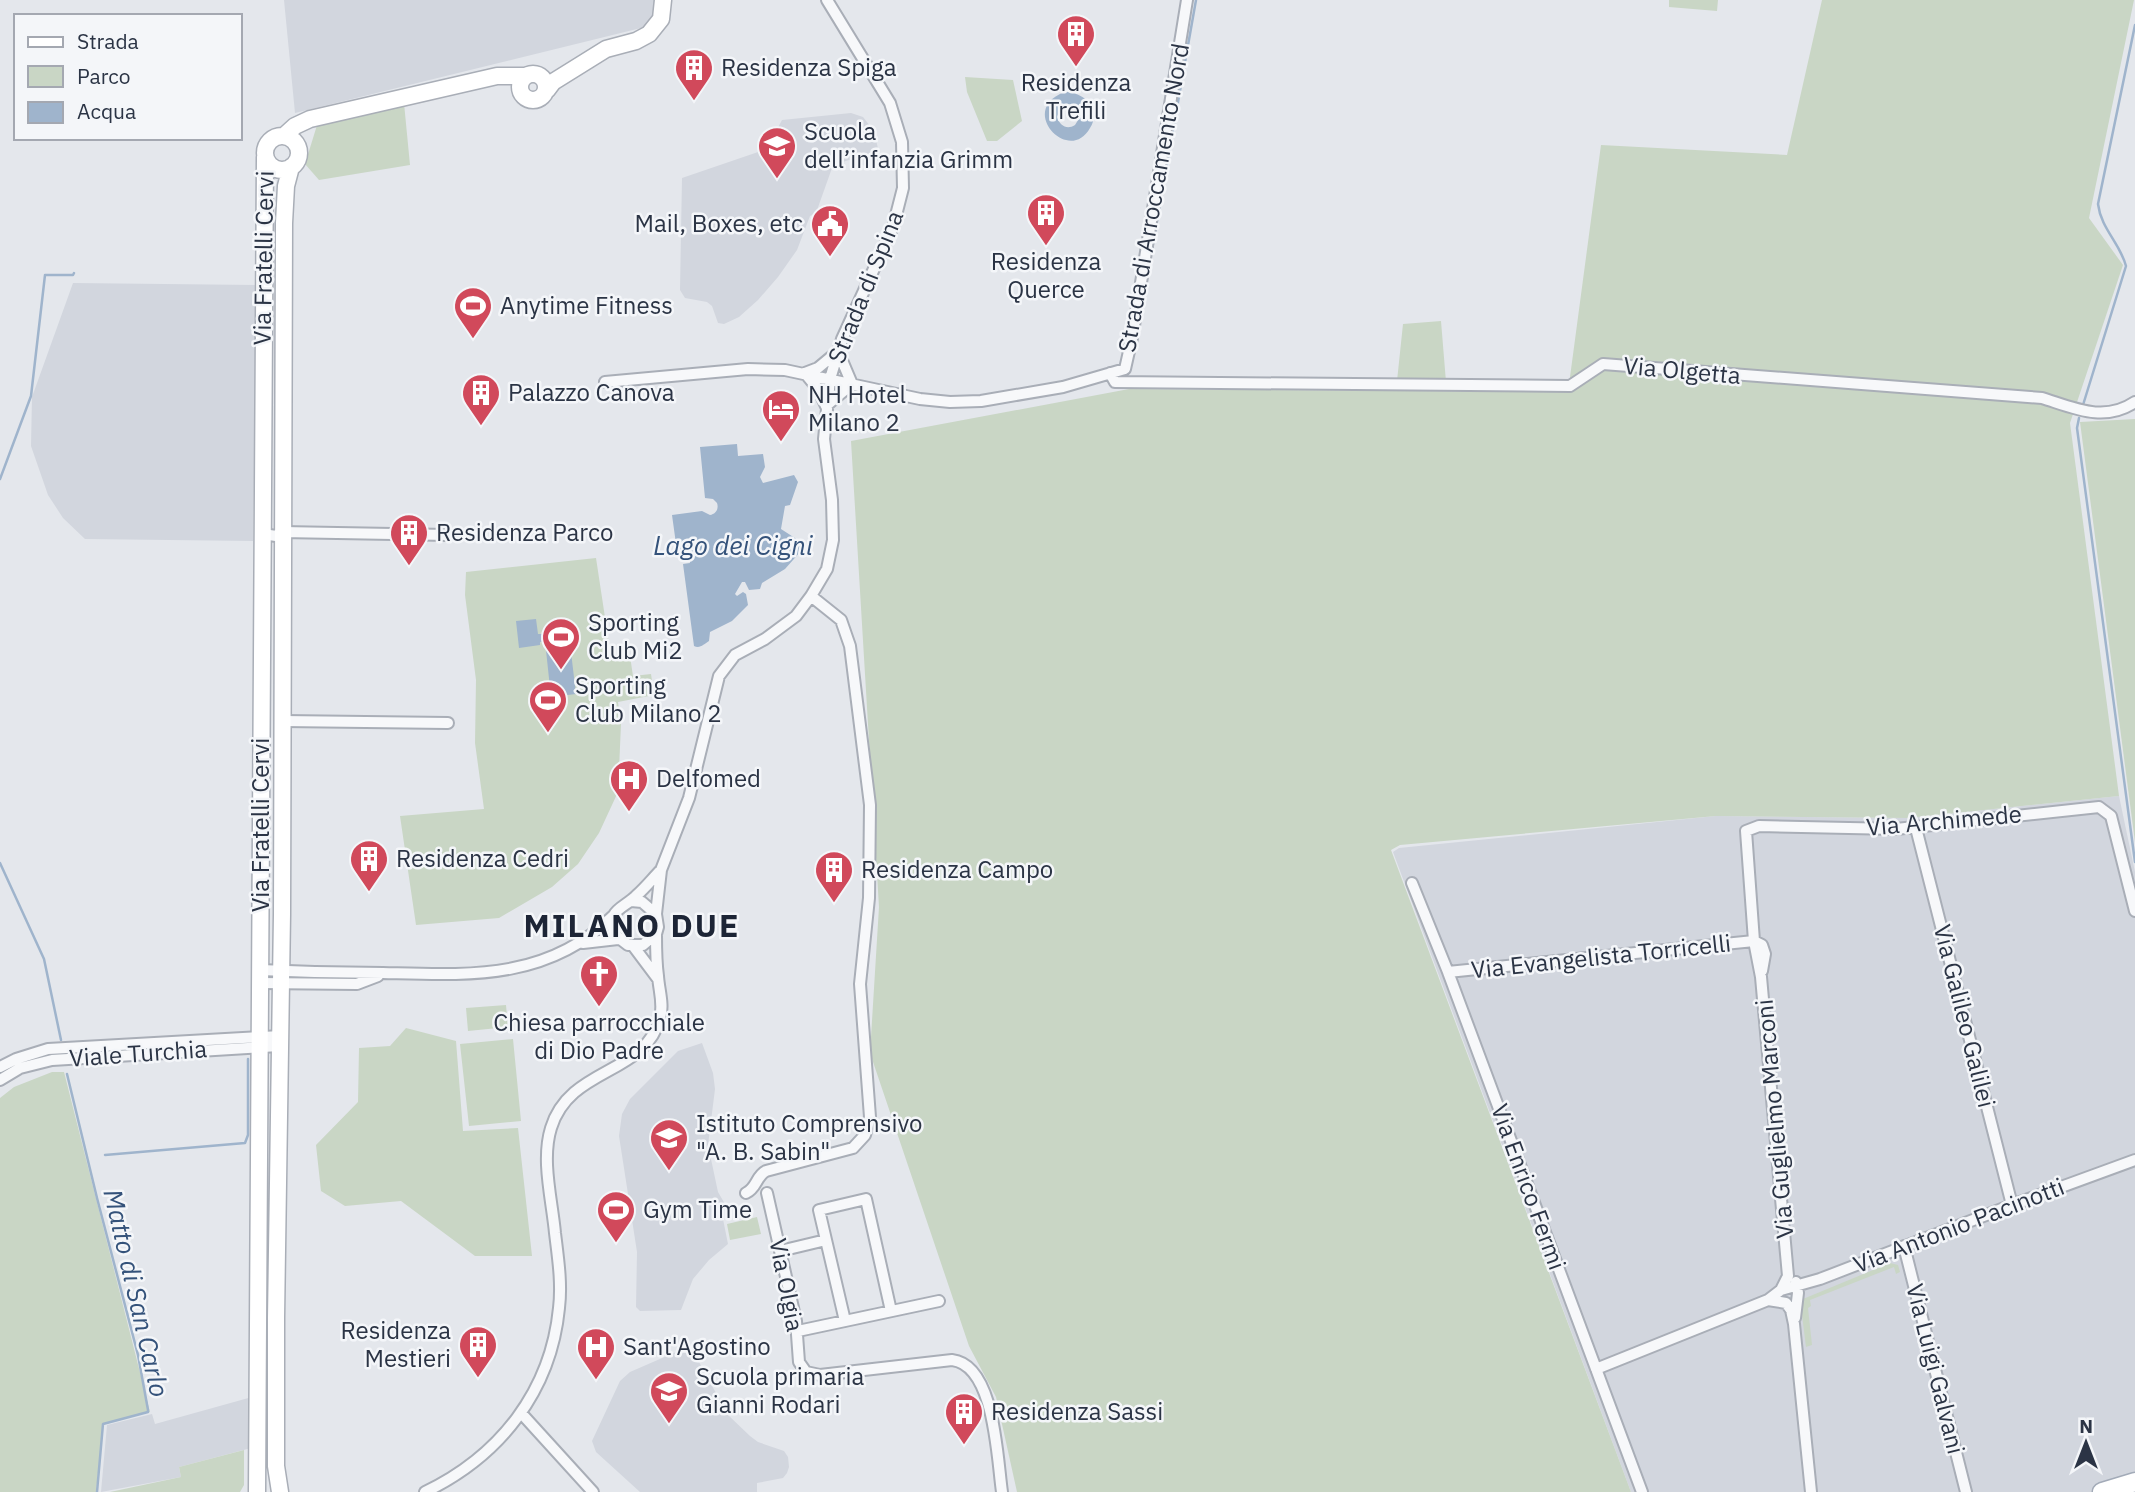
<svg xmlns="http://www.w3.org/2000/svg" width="2135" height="1492" viewBox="0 0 2135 1492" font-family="'IBM Plex Sans',sans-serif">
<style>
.built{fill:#d2d6de}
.green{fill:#c9d6c5}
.water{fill:#9fb4cc;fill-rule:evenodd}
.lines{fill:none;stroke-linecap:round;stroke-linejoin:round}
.stream{stroke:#9fb4cc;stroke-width:2.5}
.street-casing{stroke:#a9aeb7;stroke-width:14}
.secondary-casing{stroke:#a9aeb7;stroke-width:19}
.primary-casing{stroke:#a3abb8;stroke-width:21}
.street{stroke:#f7f8fa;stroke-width:10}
.secondary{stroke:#fff;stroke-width:16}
.primary{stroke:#fff;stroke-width:18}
.labels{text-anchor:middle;stroke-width:5;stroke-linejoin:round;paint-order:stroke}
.poi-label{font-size:24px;fill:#2b3445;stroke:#f4f6f9;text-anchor:start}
.street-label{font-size:24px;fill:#2b3445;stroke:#f4f6f9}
.water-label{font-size:26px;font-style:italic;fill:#34527a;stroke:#f4f6f9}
.district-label{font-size:32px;font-weight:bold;letter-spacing:2px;fill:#1d2536;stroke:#f4f6f9}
</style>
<rect width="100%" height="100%" fill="#e4e7ec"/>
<path class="built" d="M284,0H659L658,9L645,27L295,113Z
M851,113L863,117L874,131L879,153L876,170L849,160L836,164L832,168L816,213L810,216L797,250L778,277L758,300L739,317L724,324L718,323L712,306L707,302L685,298L680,290L682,178L761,151L771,141L782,120Z
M73,283L257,285L253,541L85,539L63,518L48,495L31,446L32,397Z
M2119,796L2135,872V1492H1631L1393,852L1399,848L1716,816L1908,818Z
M702,1043L713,1073L715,1089L708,1145L718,1192L725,1204L723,1219L728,1244L709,1260L693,1279L681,1310L640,1311L636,1307L637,1252L619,1136L622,1114L630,1099L678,1051Z
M676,1352L690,1353L699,1362L728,1415L750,1436L758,1442L784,1451L788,1457L789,1467L787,1473L783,1478L757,1483V1492H640L596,1452L592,1441L620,1381L630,1372Z
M252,1397L251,1448L179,1467L181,1477L101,1492L107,1425L152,1414L155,1424Z"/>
<path class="green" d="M1669,0H1718L1717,11L1669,7Z
M1822,0H2134L2089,218L2123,265L2070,423L2119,796L1908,818L1716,816L1400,845L1391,850L1631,1492H1017L996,1397L969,1346L870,1053L879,907L851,441L1129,389L1568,392L1601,145L1787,155Z
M965,77L1013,80L1022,121L997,141H987L967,92Z
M404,103L410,165L319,180L305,164L318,122Z
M1441,321L1446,382L1397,381L1403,324Z
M2135,419V842L2080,422Z
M596,558L611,657L630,656L633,676L651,674L654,695L618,702L621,724L618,792L599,833L578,864L552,887L499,918L416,925L400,816L484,809L475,743L476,680L465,595L466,572Z
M506,1005L508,1027L468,1031L466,1008Z
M406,1028L456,1041L463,1131L518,1128L532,1256H475L401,1201L345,1206L321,1191L316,1145L358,1102L359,1048L390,1046Z
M513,1039L521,1121L469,1126L460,1044Z
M52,1072H64L150,1412L103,1424L96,1492H0V1098L14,1087Z
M757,1217L761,1234L730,1240L727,1224Z
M1890,1263L1898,1265L1900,1272L1896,1274L1894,1267L1810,1300L1811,1306L1808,1308L1812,1345L1806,1347L1801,1307L1803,1299Z
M244,1450V1485L240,1492H110L181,1477L179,1467Z"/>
<path class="water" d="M1065,92C1084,92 1102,109 1090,128C1069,166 1016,109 1065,92ZM1069,104L1077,107L1080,117L1075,125C1067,130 1060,126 1057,117L1061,106Z
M737,444L738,456L763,454L765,467L760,477L763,483L794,475L798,482L790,505L785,506L781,529L798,540L801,551L785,569L762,583L760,589L749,590L745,582H742L735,594L737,596L743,592L746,594L748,605L732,621L710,632L709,641C704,644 700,649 694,646L683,564L690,563L688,549L677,551L672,515L702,511L710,515C716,514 719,509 717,503L713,499L705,498L700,447Z
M536,619L538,634H544V629L568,627L576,694L551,697L545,641L540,642V645L519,648L516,621Z"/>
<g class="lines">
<path class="stream" d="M1151,255L1196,0
M2083,405L2126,266C2120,243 2101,229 2098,204L2135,25
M2079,418L2077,428L2135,862
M0,479L31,396L45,275H73L74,273
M0,863L44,959L61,1040
M67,1074L97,1198L138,1355L148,1410V1412L103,1424L97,1492
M105,1155L245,1143L248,1135V1059"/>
<defs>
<path id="street" d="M838,351L852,384
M836,353L818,368L805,373L818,389L826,406L852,384
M1110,373L1115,382L1570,386L1603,364L2042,398C2074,408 2104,423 2135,402
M605,382L748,369L785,370L920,399L950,402L981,401L1063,387L1125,369L1132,338L1187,0
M263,534L276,536L282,532L448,535
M283,721L448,723
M1916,828L2012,1205
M1412,883L1448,972L1642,1492
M631,901L642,902L656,914
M656,934L643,945H628L615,935C605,909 624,909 637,895C646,887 653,878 661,870
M1754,941L1762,945L1765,954L1762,971
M583,943L618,939
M634,947L658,979
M260,970C301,972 342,973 383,973C468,975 547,981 613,916
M1448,972L1754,941
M260,983L357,984L378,976
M0,1067L16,1059L48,1049L280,1036
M0,1080L20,1068L52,1060L279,1046
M746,1193C757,1188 756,1176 766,1171L853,1148L865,1135L870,1117L860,984L869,898L870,805L850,646L841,620L811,596
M767,1193L796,1321L799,1362L806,1372L820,1375L952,1360C995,1365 997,1458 1002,1492
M1904,1246L1966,1492
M780,1251L826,1240
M1781,1290L1820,1279L2012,1205L2135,1160
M1768,1300L1786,1303L1791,1310L1794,1324L1811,1492
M1795,1318L1798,1293L1796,1282
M845,1321L819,1210L866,1199L891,1311
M798,1331L939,1301
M1596,1369L1768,1300L1781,1290L1788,1276L1761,977L1754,941L1746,831L1759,826L1896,829L2099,807L2111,816L2135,911
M522,1414L593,1492
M425,1492C500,1456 551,1391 559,1308C562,1283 558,1258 555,1233C552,1200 541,1160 551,1128C570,1066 645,1076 660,1018C664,1004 659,991 658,976C656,962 656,948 656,934L658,927L656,914L661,870L689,798L719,676L735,655L765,639L796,616L811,596L827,569L833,540L832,500L824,439L830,379L842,339L893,227L903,188L902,142L890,103L827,0"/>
<path id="secondary" d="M520 87a13 13 0 1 1 26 0a13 13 0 1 1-26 0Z
M547,90L553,82L606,49L636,41L649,34L661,19L663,0
M284,136L295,126L310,119L497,76H526
M265 153a17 17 0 1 1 34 0a17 17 0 1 1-34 0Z
M257,1492L265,157
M280,1492L276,1466V1318L282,914L284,223L286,186L291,167"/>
<path id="primary" d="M2102,1492L2135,1482"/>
</defs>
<use href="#street" class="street-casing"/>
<use href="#secondary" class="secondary-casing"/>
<use href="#primary" class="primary-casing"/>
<use href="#street" class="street"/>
<use href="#secondary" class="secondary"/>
<use href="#primary" class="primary"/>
</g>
<defs>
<symbol id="building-pin" viewBox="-11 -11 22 30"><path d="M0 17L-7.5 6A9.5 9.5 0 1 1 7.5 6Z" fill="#d1495b" stroke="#f4f6f9"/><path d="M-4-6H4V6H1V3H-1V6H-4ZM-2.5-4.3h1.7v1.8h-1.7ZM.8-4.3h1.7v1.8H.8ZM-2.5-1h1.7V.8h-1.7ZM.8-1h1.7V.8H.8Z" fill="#fff"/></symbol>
<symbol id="school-pin" viewBox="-11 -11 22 30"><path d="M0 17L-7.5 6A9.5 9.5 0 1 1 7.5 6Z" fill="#d1495b" stroke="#f4f6f9"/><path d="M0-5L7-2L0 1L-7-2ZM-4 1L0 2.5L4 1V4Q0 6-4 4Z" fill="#fff"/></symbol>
<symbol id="civic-pin" viewBox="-11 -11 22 30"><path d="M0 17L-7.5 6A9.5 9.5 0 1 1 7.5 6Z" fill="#d1495b" stroke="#f4f6f9"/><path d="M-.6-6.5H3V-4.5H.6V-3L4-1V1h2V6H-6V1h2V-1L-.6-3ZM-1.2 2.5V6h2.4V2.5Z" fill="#fff"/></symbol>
<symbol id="stadium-pin" viewBox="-11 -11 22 30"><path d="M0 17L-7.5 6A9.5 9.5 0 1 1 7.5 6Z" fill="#d1495b" stroke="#f4f6f9"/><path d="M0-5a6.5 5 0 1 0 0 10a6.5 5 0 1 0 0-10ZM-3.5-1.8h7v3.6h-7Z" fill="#fff"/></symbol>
<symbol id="hotel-pin" viewBox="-11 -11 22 30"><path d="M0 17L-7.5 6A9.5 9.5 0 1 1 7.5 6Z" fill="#d1495b" stroke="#f4f6f9"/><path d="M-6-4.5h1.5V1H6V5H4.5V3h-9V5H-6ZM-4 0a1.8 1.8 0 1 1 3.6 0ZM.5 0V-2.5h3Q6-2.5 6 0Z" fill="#fff"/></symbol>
<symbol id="hospital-pin" viewBox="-11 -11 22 30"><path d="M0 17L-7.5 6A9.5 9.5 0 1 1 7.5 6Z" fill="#d1495b" stroke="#f4f6f9"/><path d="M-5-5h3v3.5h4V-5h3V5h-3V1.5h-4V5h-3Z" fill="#fff"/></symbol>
<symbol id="church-pin" viewBox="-11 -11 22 30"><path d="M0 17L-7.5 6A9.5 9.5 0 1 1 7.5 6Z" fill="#d1495b" stroke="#f4f6f9"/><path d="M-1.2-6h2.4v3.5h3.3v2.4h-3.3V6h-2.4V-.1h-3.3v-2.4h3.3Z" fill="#fff"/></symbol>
</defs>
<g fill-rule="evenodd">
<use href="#building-pin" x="1054" y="12" width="44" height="60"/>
<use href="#building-pin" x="672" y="46" width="44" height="60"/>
<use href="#school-pin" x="755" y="124" width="44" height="60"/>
<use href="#building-pin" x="1024" y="191" width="44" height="60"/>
<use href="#civic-pin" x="808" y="202" width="44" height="60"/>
<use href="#stadium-pin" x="451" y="284" width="44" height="60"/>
<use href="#building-pin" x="459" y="371" width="44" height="60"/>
<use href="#hotel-pin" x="759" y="387" width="44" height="60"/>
<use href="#building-pin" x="387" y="511" width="44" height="60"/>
<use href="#stadium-pin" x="539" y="615" width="44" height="60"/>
<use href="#stadium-pin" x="526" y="678" width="44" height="60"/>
<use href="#hospital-pin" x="607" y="757" width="44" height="60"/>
<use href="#building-pin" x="347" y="837" width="44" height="60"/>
<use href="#building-pin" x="812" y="848" width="44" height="60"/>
<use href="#church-pin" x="577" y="952" width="44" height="60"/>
<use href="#school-pin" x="647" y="1116" width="44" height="60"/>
<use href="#stadium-pin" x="594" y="1188" width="44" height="60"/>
<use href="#building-pin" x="456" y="1323" width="44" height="60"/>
<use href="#hospital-pin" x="574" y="1325" width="44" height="60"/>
<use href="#school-pin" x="647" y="1369" width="44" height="60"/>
<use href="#building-pin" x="942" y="1390" width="44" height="60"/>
</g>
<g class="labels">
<g class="poi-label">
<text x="721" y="76">Residenza Spiga</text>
<text x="1076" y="91" text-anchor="middle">Residenza<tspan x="1076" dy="28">Trefili</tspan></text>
<text x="804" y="140">Scuola<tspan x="804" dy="28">dell’infanzia Grimm</tspan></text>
<text x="803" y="232" text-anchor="end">Mail, Boxes, etc</text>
<text x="1046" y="270" text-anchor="middle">Residenza<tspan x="1046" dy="28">Querce</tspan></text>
<text x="500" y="314">Anytime Fitness</text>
<text x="508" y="401">Palazzo Canova</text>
<text x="808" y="403">NH Hotel<tspan x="808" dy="28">Milano 2</tspan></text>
<text x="436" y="541">Residenza Parco</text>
<text x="588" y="631">Sporting<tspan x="588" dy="28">Club Mi2</tspan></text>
<text x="575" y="694">Sporting<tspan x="575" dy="28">Club Milano 2</tspan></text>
<text x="656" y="787">Delfomed</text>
<text x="396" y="867">Residenza Cedri</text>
<text x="861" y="878">Residenza Campo</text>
<text x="599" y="1031" text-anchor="middle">Chiesa parrocchiale<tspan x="599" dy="28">di Dio Padre</tspan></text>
<text x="696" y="1132">Istituto Comprensivo<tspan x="696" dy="28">"A. B. Sabin"</tspan></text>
<text x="643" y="1218">Gym Time</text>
<text x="451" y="1339" text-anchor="end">Residenza<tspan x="451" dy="28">Mestieri</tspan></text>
<text x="623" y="1355">Sant'Agostino</text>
<text x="696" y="1385">Scuola primaria<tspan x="696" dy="28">Gianni Rodari</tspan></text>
<text x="991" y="1420">Residenza Sassi</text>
</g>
<g class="street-label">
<text transform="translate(1154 198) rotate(-80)" y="8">Strada di Arroccamento Nord</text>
<text transform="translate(264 258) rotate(-89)" y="8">Via Fratelli Cervi</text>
<text transform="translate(866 287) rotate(-68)" y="8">Strada di Spina</text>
<text transform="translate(1682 371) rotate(5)" y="8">Via Olgetta</text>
<text transform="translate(1944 821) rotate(-5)" y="8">Via Archimede</text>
<text transform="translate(261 825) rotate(-90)" y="8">Via Fratelli Cervi</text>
<text transform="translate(1601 957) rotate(-6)" y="8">Via Evangelista Torricelli</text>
<text transform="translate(1964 1016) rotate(76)" y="8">Via Galileo Galilei</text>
<text transform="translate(138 1054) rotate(-4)" y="8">Viale Turchia</text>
<text transform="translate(1775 1119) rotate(-95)" y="8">Via Guglielmo Marconi</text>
<text transform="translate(1528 1187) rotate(70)" y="8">Via Enrico Fermi</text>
<text transform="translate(1959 1226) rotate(-21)" y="8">Via Antonio Pacinotti</text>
<text transform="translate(786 1285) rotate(79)" y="8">Via Olgia</text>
<text transform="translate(1935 1369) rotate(76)" y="8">Via Luigi Galvani</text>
</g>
<g class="water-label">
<text x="733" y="555">Lago dei Cigni</text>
<text transform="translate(136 1293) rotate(77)" y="9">Matto di San Carlo</text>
</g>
<g class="district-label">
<text x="632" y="937">MILANO DUE</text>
</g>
</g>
<rect x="14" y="14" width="228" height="126" fill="#f4f6f9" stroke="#a4a8b1" stroke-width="2"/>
<rect x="28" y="37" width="35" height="10" fill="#ffffff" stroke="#a4a8b1" stroke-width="2"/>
<text x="77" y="49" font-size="21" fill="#2b3445">Strada</text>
<rect x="28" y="66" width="35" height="21" fill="#c9d6c5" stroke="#a4a8b1" stroke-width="2"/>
<text x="77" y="84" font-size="21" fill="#2b3445">Parco</text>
<rect x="28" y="102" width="35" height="21" fill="#9fb4cc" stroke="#a4a8b1" stroke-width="2"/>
<text x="77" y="119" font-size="21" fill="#2b3445">Acqua</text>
<g transform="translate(2086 1443)" stroke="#f4f6f9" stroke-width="5" paint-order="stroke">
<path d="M0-5L12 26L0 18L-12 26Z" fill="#2b3445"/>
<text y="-10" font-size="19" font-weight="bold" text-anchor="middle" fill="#2b3445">N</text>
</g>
</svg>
